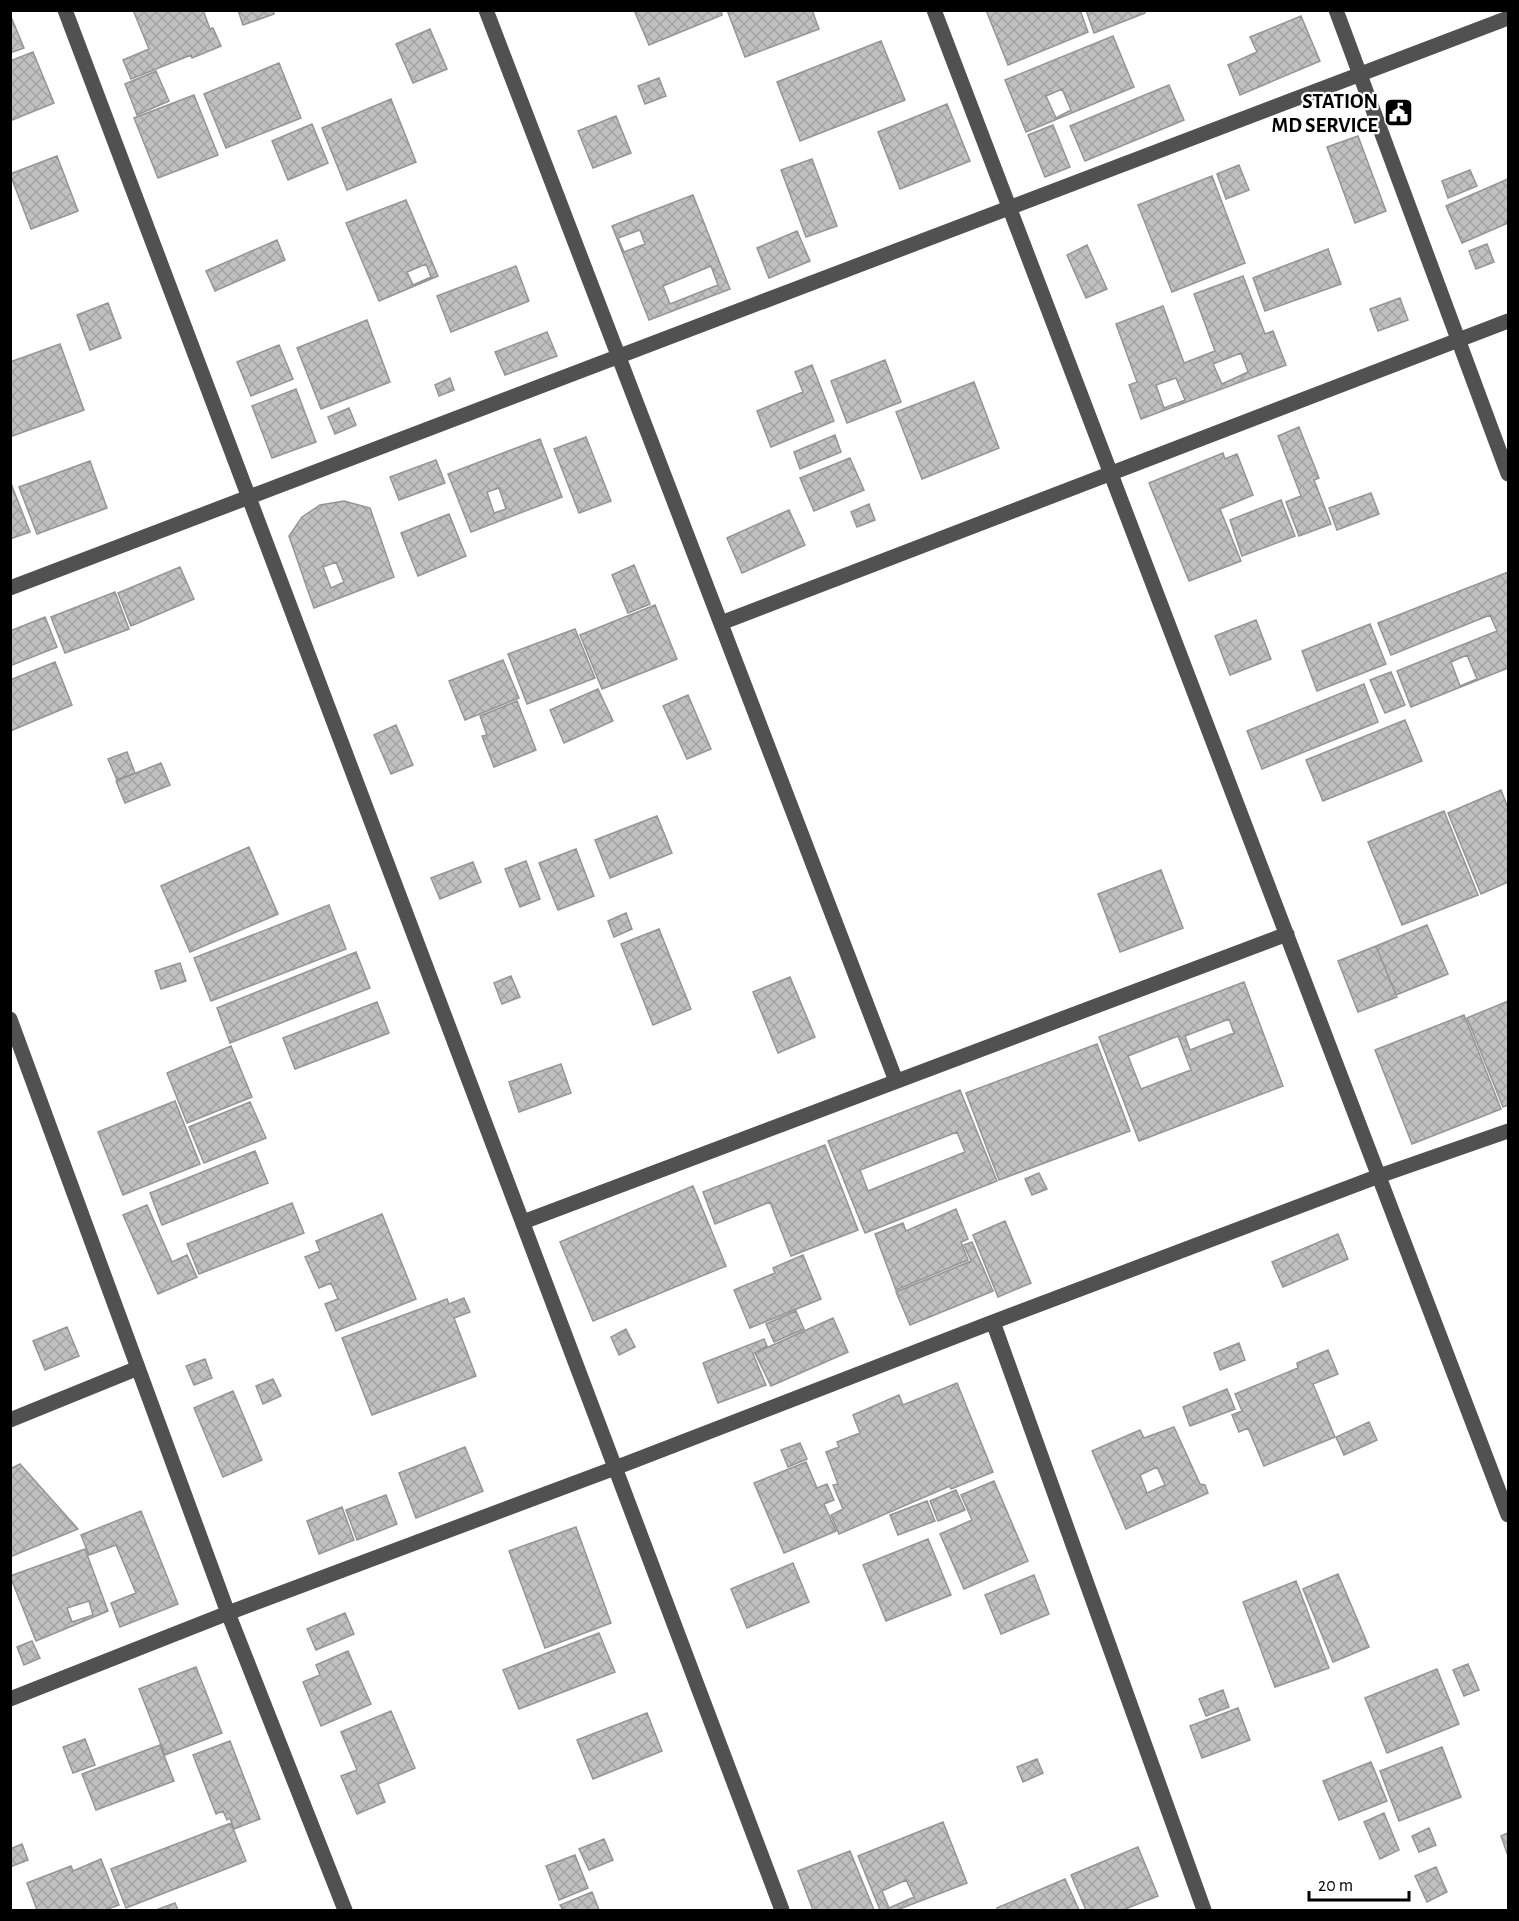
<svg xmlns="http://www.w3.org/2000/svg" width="1519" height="1921" viewBox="0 0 1519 1921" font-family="'Alegreya Sans',sans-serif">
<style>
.building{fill:url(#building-cross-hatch);stroke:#959595;stroke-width:1.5;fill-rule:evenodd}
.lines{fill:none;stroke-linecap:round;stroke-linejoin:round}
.minor{stroke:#515151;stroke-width:15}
.labels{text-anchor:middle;stroke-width:4.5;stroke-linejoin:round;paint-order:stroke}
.poi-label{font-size:21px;font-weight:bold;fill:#000;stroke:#fff;text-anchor:end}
</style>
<defs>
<pattern id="building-cross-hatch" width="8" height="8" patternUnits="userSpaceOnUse" patternTransform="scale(1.5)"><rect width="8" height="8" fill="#c0c0c0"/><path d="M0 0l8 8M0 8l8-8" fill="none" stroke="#a3a3a3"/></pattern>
</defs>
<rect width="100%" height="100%" fill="#fff"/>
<path class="building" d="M133,10H203L210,29L213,28L221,46L192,58L191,55L131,79L123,60L149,49Z
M238,10H273L274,14L243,25Z
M634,10H721L722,15L649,45Z
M727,10H812L819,29L745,57Z
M986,10H1080L1088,32L1008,65Z
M1086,10H1144L1145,13L1094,33Z
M1301,16L1320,61L1240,95L1228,65L1257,52L1250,37Z
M10,19H12L24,48L10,53Z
M430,29L447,69L413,83L396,44Z
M1113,36L1134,87L1026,132L1005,80ZM1062,89L1071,110L1056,118L1046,96Z
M881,41L905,100L800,141L777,82Z
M33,52L54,103L10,121V61Z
M279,63L301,118L226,148L204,94Z
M156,71L169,101L137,115L125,84Z
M659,78L666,96L645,104L638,86Z
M1169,85L1184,120L1085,161L1070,126Z
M194,95L218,155L158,178L134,118Z
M391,99L416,162L347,190L322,128Z
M947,104L970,161L900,189L878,132Z
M616,116L631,153L593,168L578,131Z
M312,124L328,163L288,180L272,141Z
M1053,125L1070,167L1045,177L1028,135Z
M1358,136L1386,211L1355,223L1327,147Z
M57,156L78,211L31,229L10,174Z
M812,159L837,226L806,237L781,170Z
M1239,165L1249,190L1226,199L1217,174Z
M1470,170L1477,186L1448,198L1442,181Z
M1212,176L1245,263L1172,292L1138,205Z
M1508,179V223L1462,243L1446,206Z
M693,195L730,289L649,320L612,226ZM640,230L645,244L624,252L618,238ZM711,266L718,285L670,304L663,286Z
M406,200L438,276L379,301L346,223ZM426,264L431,277L413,285L407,272Z
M797,231L810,261L769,278L757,248Z
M277,240L285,260L215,291L206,271Z
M1487,244L1494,262L1476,269L1469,251Z
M1087,245L1107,289L1086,298L1067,255Z
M1328,249L1341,284L1265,311L1253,278Z
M516,266L529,301L451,332L437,296Z
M1243,276L1265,334L1273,331L1286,365L1141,419L1129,385L1137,382L1116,324L1163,306L1184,363L1215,351L1194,294ZM1241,353L1248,372L1222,384L1213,364ZM1176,378L1185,400L1164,408L1156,385Z
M1400,298L1408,320L1378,331L1370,309Z
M108,303L121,338L90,350L77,315Z
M367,320L390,382L321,409L297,348Z
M547,332L557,356L505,375L495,352Z
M60,344L84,410L10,437V362Z
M279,345L293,379L251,396L237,362Z
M885,360L901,402L847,423L831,381Z
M812,365L834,421L771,447L757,411L803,392L795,372Z
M450,378L454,390L439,396L435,385Z
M974,382L999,448L922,479L896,412Z
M296,389L316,442L272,458L252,406Z
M349,408L356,425L335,434L328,417Z
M1299,427L1319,478L1314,480L1331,524L1299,536L1286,502L1301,496L1278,436Z
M835,435L841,452L800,469L794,452Z
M586,437L611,501L579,513L554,449Z
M540,439L562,497L471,532L448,474ZM499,488L506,509L494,513L487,492Z
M1223,453L1225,459L1237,454L1253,495L1220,509L1241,561L1189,581L1149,483Z
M850,458L864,490L814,511L800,478Z
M436,460L445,483L399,500L390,477Z
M90,461L107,508L37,534L19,487Z
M10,481L30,532L10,539Z
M1371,493L1379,514L1337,530L1329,508Z
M1281,500L1295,536L1242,556L1230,520Z
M344,501L370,508L394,577L314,608L289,536L302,517L320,505ZM336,562L344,582L331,588L323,567Z
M869,504L875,520L857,527L851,512Z
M789,510L805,545L742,573L727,538Z
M449,514L466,556L418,576L401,533Z
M634,565L650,604L628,613L612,575Z
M180,567L194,599L131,626L118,593Z
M1508,572V668L1411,707L1397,671L1497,631L1490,615L1391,655L1378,623ZM1467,655L1477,679L1460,686L1451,662Z
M115,592L129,629L65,653L51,617Z
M655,605L677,659L602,689L580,635Z
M45,617L57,647L10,666V631Z
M1256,620L1271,659L1230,675L1215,636Z
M1370,624L1386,664L1317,691L1302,651Z
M575,629L595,678L527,704L508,654Z
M503,660L519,698L465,720L449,681Z
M55,662L72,705L10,731V680Z
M1391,672L1405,705L1385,713L1370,680Z
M1364,684L1378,722L1262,769L1247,731Z
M598,689L613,721L564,743L550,710Z
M688,695L711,749L687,759L663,706Z
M517,701L536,750L494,767L482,736L487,735L480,716Z
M1405,720L1422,761L1323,801L1306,760Z
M396,725L413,765L391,774L374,735Z
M127,752L135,773L117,780L108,759Z
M161,763L170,785L125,803L116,781Z
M1501,790L1508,808V882L1481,894L1448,813Z
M1444,811L1478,895L1402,925L1368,842Z
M657,816L672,853L610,878L595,840Z
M249,847L278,914L190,952L161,886Z
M576,849L594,896L558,910L539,863Z
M526,861L540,899L520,907L505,869Z
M473,862L481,882L440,899L431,878Z
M1161,870L1183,928L1120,952L1098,894Z
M329,905L346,949L211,1001L194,958Z
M626,913L632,929L614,937L608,921Z
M1427,925L1448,974L1396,995L1376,946Z
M659,929L691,1009L653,1025L621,944Z
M1376,946L1397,997L1358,1012L1338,961Z
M356,952L370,988L230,1043L217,1008Z
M180,963L186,981L161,989L155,971Z
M511,976L520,997L502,1004L494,983Z
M790,977L815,1037L778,1053L753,992Z
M1244,982L1283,1086L1139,1141L1099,1037ZM1229,1019L1234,1033L1190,1050L1185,1036ZM1178,1036L1191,1070L1141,1089L1128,1056Z
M1508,1001V1105L1503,1107L1467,1018Z
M377,1002L389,1033L295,1069L283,1038Z
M1464,1015L1501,1109L1412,1144L1375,1050Z
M1097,1044L1130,1131L999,1180L966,1093Z
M231,1046L252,1097L187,1123L167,1073Z
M561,1064L571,1093L519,1112L509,1082Z
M960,1090L997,1181L865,1233L828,1141ZM957,1132L965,1152L868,1191L860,1170Z
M175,1101L200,1164L123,1195L98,1132Z
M250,1102L266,1138L204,1163L189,1127Z
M825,1145L858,1230L791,1256L770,1202L715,1224L703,1192Z
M255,1151L268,1183L162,1225L150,1193Z
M1039,1173L1047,1189L1032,1195L1025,1179Z
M693,1186L726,1266L593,1321L560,1242Z
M292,1203L304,1233L199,1274L187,1244Z
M147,1205L172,1262L187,1255L197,1277L158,1294L123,1215Z
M956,1209L968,1239L961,1242L968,1260L896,1290L875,1234L903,1223L906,1231Z
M382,1214L416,1299L336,1331L325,1304L338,1299L331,1283L319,1288L305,1257L320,1251L316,1241Z
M1005,1221L1031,1283L998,1297L973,1235Z
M1338,1234L1348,1259L1283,1287L1272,1262Z
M972,1242L993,1291L910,1325L896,1292L971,1261L964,1245Z
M803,1255L821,1299L750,1328L734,1290L775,1273L773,1268Z
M464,1298L470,1312L454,1318L476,1376L372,1415L342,1338L447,1299L449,1304Z
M796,1311L804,1329L774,1342L766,1324Z
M833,1318L848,1352L771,1386L755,1353Z
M67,1327L79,1356L45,1370L33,1341Z
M626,1329L635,1347L619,1355L611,1337Z
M764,1339L767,1346L753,1354L766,1385L718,1403L703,1363Z
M1239,1343L1245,1360L1220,1370L1214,1353Z
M1328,1350L1338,1374L1313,1384L1335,1437L1264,1466L1248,1428L1239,1432L1232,1415L1242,1411L1235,1394L1298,1368L1297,1363Z
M205,1359L212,1378L194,1385L186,1366Z
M273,1379L281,1396L263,1404L256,1386Z
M957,1383L993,1472L951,1489L950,1486L839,1534L831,1515L843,1509L833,1485L838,1484L826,1452L839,1447L837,1442L860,1433L853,1415L899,1395L903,1405Z
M1227,1389L1235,1409L1190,1426L1183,1407Z
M233,1391L262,1460L223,1477L194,1408Z
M1369,1422L1377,1440L1344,1455L1336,1437Z
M1174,1427L1200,1484L1205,1485L1208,1493L1126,1529L1092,1451L1140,1430L1144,1438ZM1157,1467L1165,1485L1147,1493L1140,1475Z
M800,1443L807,1459L788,1467L781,1450Z
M465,1447L483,1491L416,1518L399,1473Z
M806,1462L817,1488L827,1484L834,1500L824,1504L836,1531L784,1553L754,1483Z
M20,1464L78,1529L10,1557V1469Z
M994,1481L1028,1561L964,1589L940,1534L972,1520L961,1495Z
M956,1490L965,1510L938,1521L930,1501Z
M386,1495L397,1524L357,1540L346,1510Z
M927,1501L935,1521L898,1535L890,1515Z
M342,1507L354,1540L319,1554L307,1521Z
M141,1511L178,1604L120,1627L111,1603L136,1593L116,1545L89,1555L81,1535Z
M576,1527L611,1623L545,1648L509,1551Z
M928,1539L951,1595L886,1621L863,1565Z
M85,1549L108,1611L36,1641L10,1576ZM89,1601L93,1615L72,1622L67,1608Z
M793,1563L809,1602L747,1628L731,1589Z
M1338,1574L1369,1647L1333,1662L1303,1589Z
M1034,1575L1049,1614L1001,1634L985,1595Z
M1296,1581L1329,1668L1275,1687L1243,1602Z
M345,1613L354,1634L316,1650L307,1629Z
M599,1633L615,1672L519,1709L503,1670Z
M32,1641L40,1658L24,1665L17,1647Z
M348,1651L371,1704L321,1726L303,1682L320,1675L316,1665Z
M1468,1664L1479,1690L1464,1696L1453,1670Z
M196,1667L222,1733L165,1755L139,1689Z
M1437,1669L1459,1724L1387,1753L1365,1698Z
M1223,1690L1229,1707L1206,1716L1199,1699Z
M1238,1708L1250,1740L1202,1758L1190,1726Z
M391,1711L415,1768L378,1784L385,1802L357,1814L341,1776L357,1770L341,1732Z
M647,1713L662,1751L593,1779L577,1740Z
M85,1739L95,1765L73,1773L63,1747Z
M230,1741L260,1819L234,1829L230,1818L227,1820L223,1811L216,1814L193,1755Z
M160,1745L174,1781L96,1810L82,1774Z
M1442,1747L1461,1797L1399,1821L1380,1771Z
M1037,1759L1043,1773L1023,1782L1017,1767Z
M1371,1762L1387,1801L1339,1820L1323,1781Z
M1384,1813L1399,1850L1380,1859L1364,1822Z
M943,1822L967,1883L897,1910H880L858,1856ZM906,1880L914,1897L889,1908L882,1891Z
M231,1823L246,1861L126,1908L111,1869Z
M1429,1828L1436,1845L1419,1852L1412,1836Z
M1508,1833V1856L1501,1836Z
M604,1839L613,1860L589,1870L579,1849Z
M22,1844L28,1860L10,1867V1849Z
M1138,1847L1158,1896L1123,1910H1086L1071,1875Z
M850,1851L874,1910H813L798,1871Z
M575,1855L588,1888L559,1900L546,1866Z
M101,1859L119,1905L105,1910H37L27,1883L71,1866L73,1871Z
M1436,1867L1447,1892L1427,1902L1415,1876Z
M1065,1879L1079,1910H998L997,1908Z
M592,1892L599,1910H563L560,1905Z
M175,1903L178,1910H156Z"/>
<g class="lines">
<path class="minor" d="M65,10L782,1910
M486,10L896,1081
M934,10L1508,1515
M1336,10L1508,474
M10,588L1508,18
M721,623L1508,321
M10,1019L228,1613L345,1910
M523,1222L1287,934
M993,1322L1204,1910
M10,1420L138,1368
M10,1699L228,1613L615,1468L993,1322L1379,1176L1508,1131"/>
</g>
<defs>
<symbol id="civic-square" viewBox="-11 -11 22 22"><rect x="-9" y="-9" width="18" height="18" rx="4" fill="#000" stroke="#fff"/><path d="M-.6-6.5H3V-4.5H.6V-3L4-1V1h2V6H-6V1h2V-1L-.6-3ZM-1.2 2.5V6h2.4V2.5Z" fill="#fff"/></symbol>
</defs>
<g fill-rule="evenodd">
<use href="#civic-square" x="1382" y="96" width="33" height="33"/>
</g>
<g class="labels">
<g class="poi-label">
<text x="1378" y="108">STATION<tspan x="1378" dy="24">MD SERVICE</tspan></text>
</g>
</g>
<rect width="1519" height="1921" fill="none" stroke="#000000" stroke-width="24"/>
<path d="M1309 1891v9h100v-9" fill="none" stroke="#000000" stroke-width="3"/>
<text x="1318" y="1891" font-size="18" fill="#000000" stroke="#ffffff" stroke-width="4.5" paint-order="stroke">20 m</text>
</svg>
